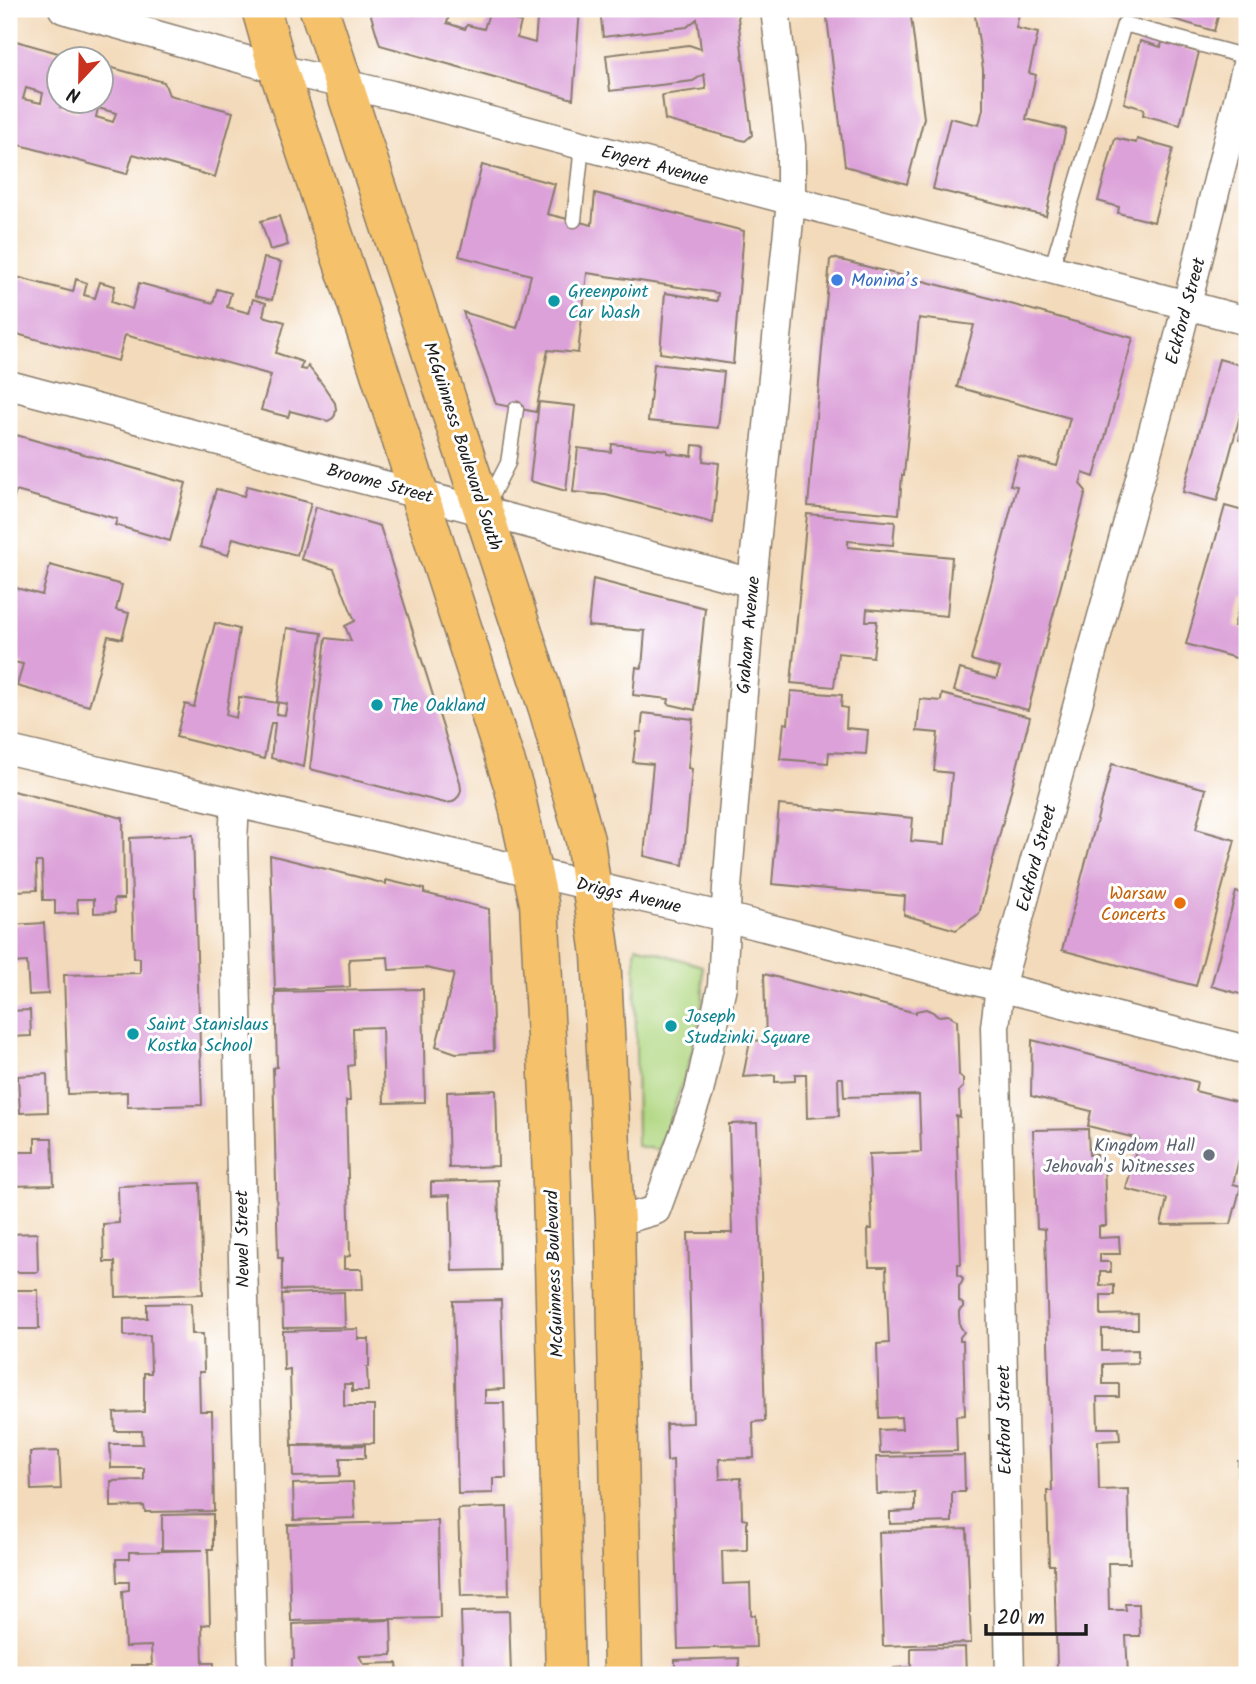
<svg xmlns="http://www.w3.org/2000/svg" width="1256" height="1684" viewBox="0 0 1256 1684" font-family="Kalam,sans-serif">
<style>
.green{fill:#b0d781;stroke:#667a4e;stroke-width:2}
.building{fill:#dca1d9;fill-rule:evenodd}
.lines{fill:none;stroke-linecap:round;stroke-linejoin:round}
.service-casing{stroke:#887b6b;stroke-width:17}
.minor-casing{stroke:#887b6b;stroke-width:31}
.primary-casing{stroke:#887b6b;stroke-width:41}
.service{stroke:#fff;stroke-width:14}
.minor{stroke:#fff;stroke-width:28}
.primary{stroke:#f5c16b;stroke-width:38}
.shop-dot{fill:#3f7fe0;stroke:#fff;stroke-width:2.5}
.culture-dot{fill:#0f9aa8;stroke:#fff;stroke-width:2.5}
.food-dot{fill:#e8710a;stroke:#fff;stroke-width:2.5}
.worship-dot{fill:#6b7280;stroke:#fff;stroke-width:2.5}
.labels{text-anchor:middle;stroke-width:6;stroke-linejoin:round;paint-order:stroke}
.street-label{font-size:18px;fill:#1c1c1c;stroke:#fff}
.shop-label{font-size:18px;fill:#366cbe;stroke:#fff;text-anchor:start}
.culture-label{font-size:18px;fill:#0d838f;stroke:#fff;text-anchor:start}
.food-label{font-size:18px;fill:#c56008;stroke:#fff;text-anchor:end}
.worship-label{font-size:18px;fill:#5b616d;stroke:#fff;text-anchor:end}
</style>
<rect width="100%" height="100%" fill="#fff"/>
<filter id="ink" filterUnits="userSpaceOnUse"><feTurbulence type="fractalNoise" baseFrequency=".0143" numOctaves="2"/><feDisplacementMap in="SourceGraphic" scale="14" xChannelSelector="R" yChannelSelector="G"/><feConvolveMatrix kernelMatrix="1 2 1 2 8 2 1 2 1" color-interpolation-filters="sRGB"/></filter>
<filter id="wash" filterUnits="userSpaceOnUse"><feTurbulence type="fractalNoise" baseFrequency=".00686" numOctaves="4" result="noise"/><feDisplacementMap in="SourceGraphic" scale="28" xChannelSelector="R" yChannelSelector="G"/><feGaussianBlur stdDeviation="1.57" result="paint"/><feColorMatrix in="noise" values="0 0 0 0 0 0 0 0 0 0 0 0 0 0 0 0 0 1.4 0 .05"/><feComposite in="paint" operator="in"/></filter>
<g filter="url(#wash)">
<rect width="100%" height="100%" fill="#f3daba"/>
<path class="green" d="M636,946L702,966C702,978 704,992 702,1004C695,1055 676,1102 658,1150L637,1146L635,950H636Z"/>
<g id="blocks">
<path class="building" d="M369,9H393L414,15L416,9H451L447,23L465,29L467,25L484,29L489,13L521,22L517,38L535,43L538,9H580L573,99L380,45Z
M600,9H737L752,135L745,141L665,120L662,95L706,89L704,74L693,81L610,91L606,55L689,45L701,49L697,19L687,27L603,37Z
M826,9H910L924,118L907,184L845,166Z
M974,9H1020L1016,28L1038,33L1029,73L1036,75L1026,119L1066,129L1046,216L933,189L950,118L979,125L983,109V69Z
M1139,9H1220L1214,31Z
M9,39L79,59L60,60V102H62L60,107L78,112L81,102H102V65L164,82L169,95L233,112L215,177L133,154L127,174L9,142ZM26,88L43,93L41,103L23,99ZM98,108L116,113L113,122L96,117Z
M1140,41L1161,47L1162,42L1199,52L1180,125L1143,115L1144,109L1124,103Z
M1115,138L1136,143L1137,139L1173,149L1154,222L1118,213L1119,207L1098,201Z
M482,165L555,184L547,214L592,225L595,193L744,231L733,364L660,353L665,293L717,301L718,293L587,273L578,353L548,350L536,412L496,404L463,312L517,328L531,275L459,256Z
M279,216L288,245L270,250L261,221Z
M264,258L281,262L272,300L255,296Z
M833,258L982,296L1133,338L1094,477L1083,473L1080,484L1086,491L1028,710L954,691L960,669L996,679L1000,668L971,660L1017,486L1010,485L1018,456L1057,466L1070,418L957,387L974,325L919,318L904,475H902L899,514L808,506L830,260Z
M9,275L73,292L76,279L87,283L84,295L95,298L100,282L115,286L111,302L132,309L139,283L213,303L217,289L231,293L227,307L249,313L253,299L266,303L263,316L285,322L276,353L303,362L300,369L306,370L308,366L323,385L335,403L336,409L335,415L333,418L328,421L290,411L288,417L261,410L271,375L125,335L118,361L9,332Z
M1219,359L1247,367V390L1217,501L1183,492Z
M654,364L724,372L718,428L648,421Z
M539,402L575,406L566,491L530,481Z
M1246,411H1247V442L1239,440Z
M9,433L186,483L170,541L115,525L117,519L16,491L13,502L9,501Z
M612,444L667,450V453L692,456L693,445L704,446L703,461L719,463L713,523L606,495L573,492L578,448L611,452Z
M247,486L311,503L297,555L233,538L228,555L200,547L216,489L244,496Z
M1225,506L1247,512V598L1242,597L1234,626L1247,629V645L1243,660L1186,644Z
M316,507L380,526L460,782L461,790L459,796L453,802L445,803L310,769L326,638L351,641L345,626L355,621L334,569L301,559Z
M807,514L895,522L893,545L848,541V547L952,557L947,616L867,609L866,621H877L873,657L838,653L834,687L791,683Z
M50,565L122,585L116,610L129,613L122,639L108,636L89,706L17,686L23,664L9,661V586L42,595Z
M593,579L705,608L695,710L668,704L669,699L633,695L636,667L642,668L645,631L588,626Z
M215,623L239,629L226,715L236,718L239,697L278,703L276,714L285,715L287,704L277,702L287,628L322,633L304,767L271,758L275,723H271L264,759L176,737L185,704L194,707Z
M791,691L842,695L841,707L847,708L846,728L868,730L866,754L829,752L828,763L780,759L784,723L788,724Z
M942,694L1030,717L979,914L956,930L904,915L905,896L772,884L779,805L913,818L911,841L945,844L952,773L934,771L938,733L917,731L920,699L941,701Z
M643,713L693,719L688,768L692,769L683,865L644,856L653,764L633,762L637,732H641Z
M1112,764L1206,789L1196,829L1235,840L1196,986L1062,950Z
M9,790L123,818L124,899H114L115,912L94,913V899H77L78,913L55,914V900H43L42,862H36L37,890L14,891L13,864H9Z
M193,835L202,1105L127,1107V1092L68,1094L64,975L140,973V958H134L130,838Z
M270,855L386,884V880L424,889V893L489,909L494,1051L456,1053L436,1046L454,974L426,968L389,970L388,957L349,959L350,987L275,990Z
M1236,892L1247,895V996L1211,986Z
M44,923L48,994L29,995L27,962L12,963L10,925Z
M764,974L916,1013V1011L926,1009L933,1012L937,1016L950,1015L954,1019L957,1020L959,1075L963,1079V1087L959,1091L960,1117L956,1116L961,1264H958V1275L962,1277L963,1280L961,1284L959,1286V1301L963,1304V1307L959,1311V1316L960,1326L964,1332L960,1337V1341H963L965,1415L956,1416L957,1451L880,1453L879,1430L902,1429L901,1417L879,1418L877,1344L889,1343L886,1267H869L868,1229H872L869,1154L921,1152L919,1095L844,1097L843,1078H838L839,1116L807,1118L806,1074H795V1081L775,1082V1075L743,1077L750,1041L766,1040Z
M423,989L425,1102L384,1103L382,1027L353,1028L354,1065L348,1066L350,1101H346L350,1256L344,1257V1269H362L363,1289L282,1290V1258H278L273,1068L277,1067L275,992Z
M30,1010L31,1036L9,1037V1011Z
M1032,1040L1197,1082L1195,1091L1247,1104V1126L1233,1184L1241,1186L1231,1224L1161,1225L1167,1199L1126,1189L1139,1139L1088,1126L1091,1111L1031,1096Z
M47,1074L48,1112L20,1113L18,1076Z
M496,1090L498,1166L449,1168L447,1092Z
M757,1123L765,1421L753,1422L754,1458L719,1459L720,1479L741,1478L742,1519L747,1520V1550L722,1551L723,1584L750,1583L751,1615H755L756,1647L678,1649L673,1460L667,1461L666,1424L693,1423L688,1233H732L729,1124Z
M1088,1129L1089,1155L1096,1154V1161H1104L1106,1226H1099V1238L1119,1237L1120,1254H1100V1262H1110L1111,1272H1100V1286L1114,1285V1295H1101V1315L1138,1314V1329H1102V1351L1138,1350V1363L1103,1364V1384H1119V1397H1097L1098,1428H1119L1120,1440L1098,1441L1099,1490L1128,1489L1130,1563H1108L1109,1610H1126L1125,1604H1139L1140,1636H1126L1128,1675H1054L1057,1670V1666L1054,1565H1049L1047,1491H1052L1045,1229L1037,1228L1033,1130Z
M35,1138H52L54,1185L9,1186V1152H35Z
M498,1180L500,1270L452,1271L450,1195L431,1196V1182Z
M200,1183L203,1294L116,1297L115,1262H104L103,1224L119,1223L118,1186Z
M37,1233L38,1272H9V1234Z
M9,1290H38L39,1329H9Z
M344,1292L345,1327L283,1328L282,1294Z
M501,1300L504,1389L485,1390V1403H504L506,1478H493V1493L458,1494L453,1301Z
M191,1303L192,1334H203L204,1372H199L200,1411H212L214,1511L145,1512L144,1506L111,1507V1481L144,1480V1468H111L110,1444H143L142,1431H115L114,1413L144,1412V1373H151L150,1335L124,1336V1319L147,1318V1304Z
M358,1329V1339H369V1367H367L368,1391H352V1384H344V1406H374V1443L292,1445L290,1369L284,1370L283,1331Z
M365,1445V1458H340V1476L293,1477L292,1446Z
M59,1451L61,1489L31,1490L30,1452Z
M964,1455L965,1492H952V1522L890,1524V1512L915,1511V1493L877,1494L876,1457Z
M1247,1460V1475H1238V1461Z
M353,1482L355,1518L294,1520L293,1484Z
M507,1507L509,1595L461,1596L458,1509Z
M213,1514V1549H208L210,1624L202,1625L203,1663H214V1675H131V1665H152L151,1646L125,1647L122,1591L129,1590V1582H117L116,1559H129V1552L203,1550H162V1515Z
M438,1521L440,1618L291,1621L288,1525Z
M967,1529L971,1643L883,1646L879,1532Z
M509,1611L511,1675H463L461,1612Z
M391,1620L392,1655L359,1656L364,1664L397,1663L398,1675H292V1659H294L293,1624Z
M965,1647L966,1675H894V1668L911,1667V1648Z
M739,1658V1670L750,1669V1675H671V1673L675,1669V1660Z"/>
</g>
</g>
<g filter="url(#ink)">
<use href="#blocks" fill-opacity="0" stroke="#887b6b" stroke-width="2"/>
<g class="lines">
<defs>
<path id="service" d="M574,220L582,146
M1051,270L1124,24L1247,57
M487,504L508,463L516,409"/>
<path id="minor" d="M63,9L278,69L392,95L1247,321
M9,385L752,583
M9,750L725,917L1247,1050
M235,803L233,842L253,1675
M615,1222L656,1210L699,1092L722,986L727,888L752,583L791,201V145L775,9
M1010,1675L995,1027L1000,987L1177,344L1247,64"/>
<path id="primary" d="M261,9L278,69L377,364L514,788L539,903L550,1113L565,1675
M319,9L549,712L585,840L601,955L615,1222L623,1675"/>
</defs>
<use href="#service" class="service-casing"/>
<use href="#minor" class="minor-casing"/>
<use href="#primary" class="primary-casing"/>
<use href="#service" class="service"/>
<use href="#minor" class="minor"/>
<use href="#primary" class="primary"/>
</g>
</g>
<circle class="shop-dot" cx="837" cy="280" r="7"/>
<g class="culture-dot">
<circle cx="554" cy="301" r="7"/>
<circle cx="377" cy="705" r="7"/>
<circle cx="671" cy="1026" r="7"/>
<circle cx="133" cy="1034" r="7"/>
</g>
<circle class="food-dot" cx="1180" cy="903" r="7"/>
<circle class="worship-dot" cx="1209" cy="1155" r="7"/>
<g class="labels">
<g class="street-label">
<text transform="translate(655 165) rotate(15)" y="6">Engert Avenue</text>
<text transform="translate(1185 311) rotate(-75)" y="6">Eckford Street</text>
<text transform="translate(463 446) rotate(72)" y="6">McGuinness Boulevard South</text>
<text transform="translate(380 483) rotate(15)" y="6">Broome Street</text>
<text transform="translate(748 635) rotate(-85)" y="6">Graham Avenue</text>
<text transform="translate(1036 858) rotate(-75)" y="6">Eckford Street</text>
<text transform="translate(629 895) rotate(13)" y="6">Driggs Avenue</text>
<text transform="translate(242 1239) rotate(-91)" y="6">Newel Street</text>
<text transform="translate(554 1274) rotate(-92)" y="6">McGuinness Boulevard</text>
<text transform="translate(1004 1420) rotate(-91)" y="6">Eckford Street</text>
</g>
<g class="shop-label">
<text x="851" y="286">Monina’s</text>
</g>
<g class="culture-label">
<text x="568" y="297">Greenpoint<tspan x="568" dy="21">Car Wash</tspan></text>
<text x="391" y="711">The Oakland</text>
<text x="685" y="1022">Joseph<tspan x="685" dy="21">Studzinki Square</tspan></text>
<text x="147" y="1030">Saint Stanislaus<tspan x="147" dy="21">Kostka School</tspan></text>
</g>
<g class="food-label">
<text x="1166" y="899">Warsaw<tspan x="1166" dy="21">Concerts</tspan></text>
</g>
<g class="worship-label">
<text x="1195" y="1151">Kingdom Hall<tspan x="1195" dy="21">Jehovah's Witnesses</tspan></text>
</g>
</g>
<rect width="1256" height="1684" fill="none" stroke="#fff" stroke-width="35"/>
<g transform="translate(80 80) rotate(202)"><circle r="33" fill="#ffffff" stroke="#a4a4a4" stroke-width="2"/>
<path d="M0-5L12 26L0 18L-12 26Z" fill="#c8321e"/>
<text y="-10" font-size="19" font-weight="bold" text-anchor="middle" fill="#1c1c1c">N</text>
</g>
<path d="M986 1624v10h100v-10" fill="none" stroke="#1c1c1c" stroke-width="3.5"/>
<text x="997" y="1624" font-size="21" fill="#1c1c1c" stroke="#ffffff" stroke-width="5" paint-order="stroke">20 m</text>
</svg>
